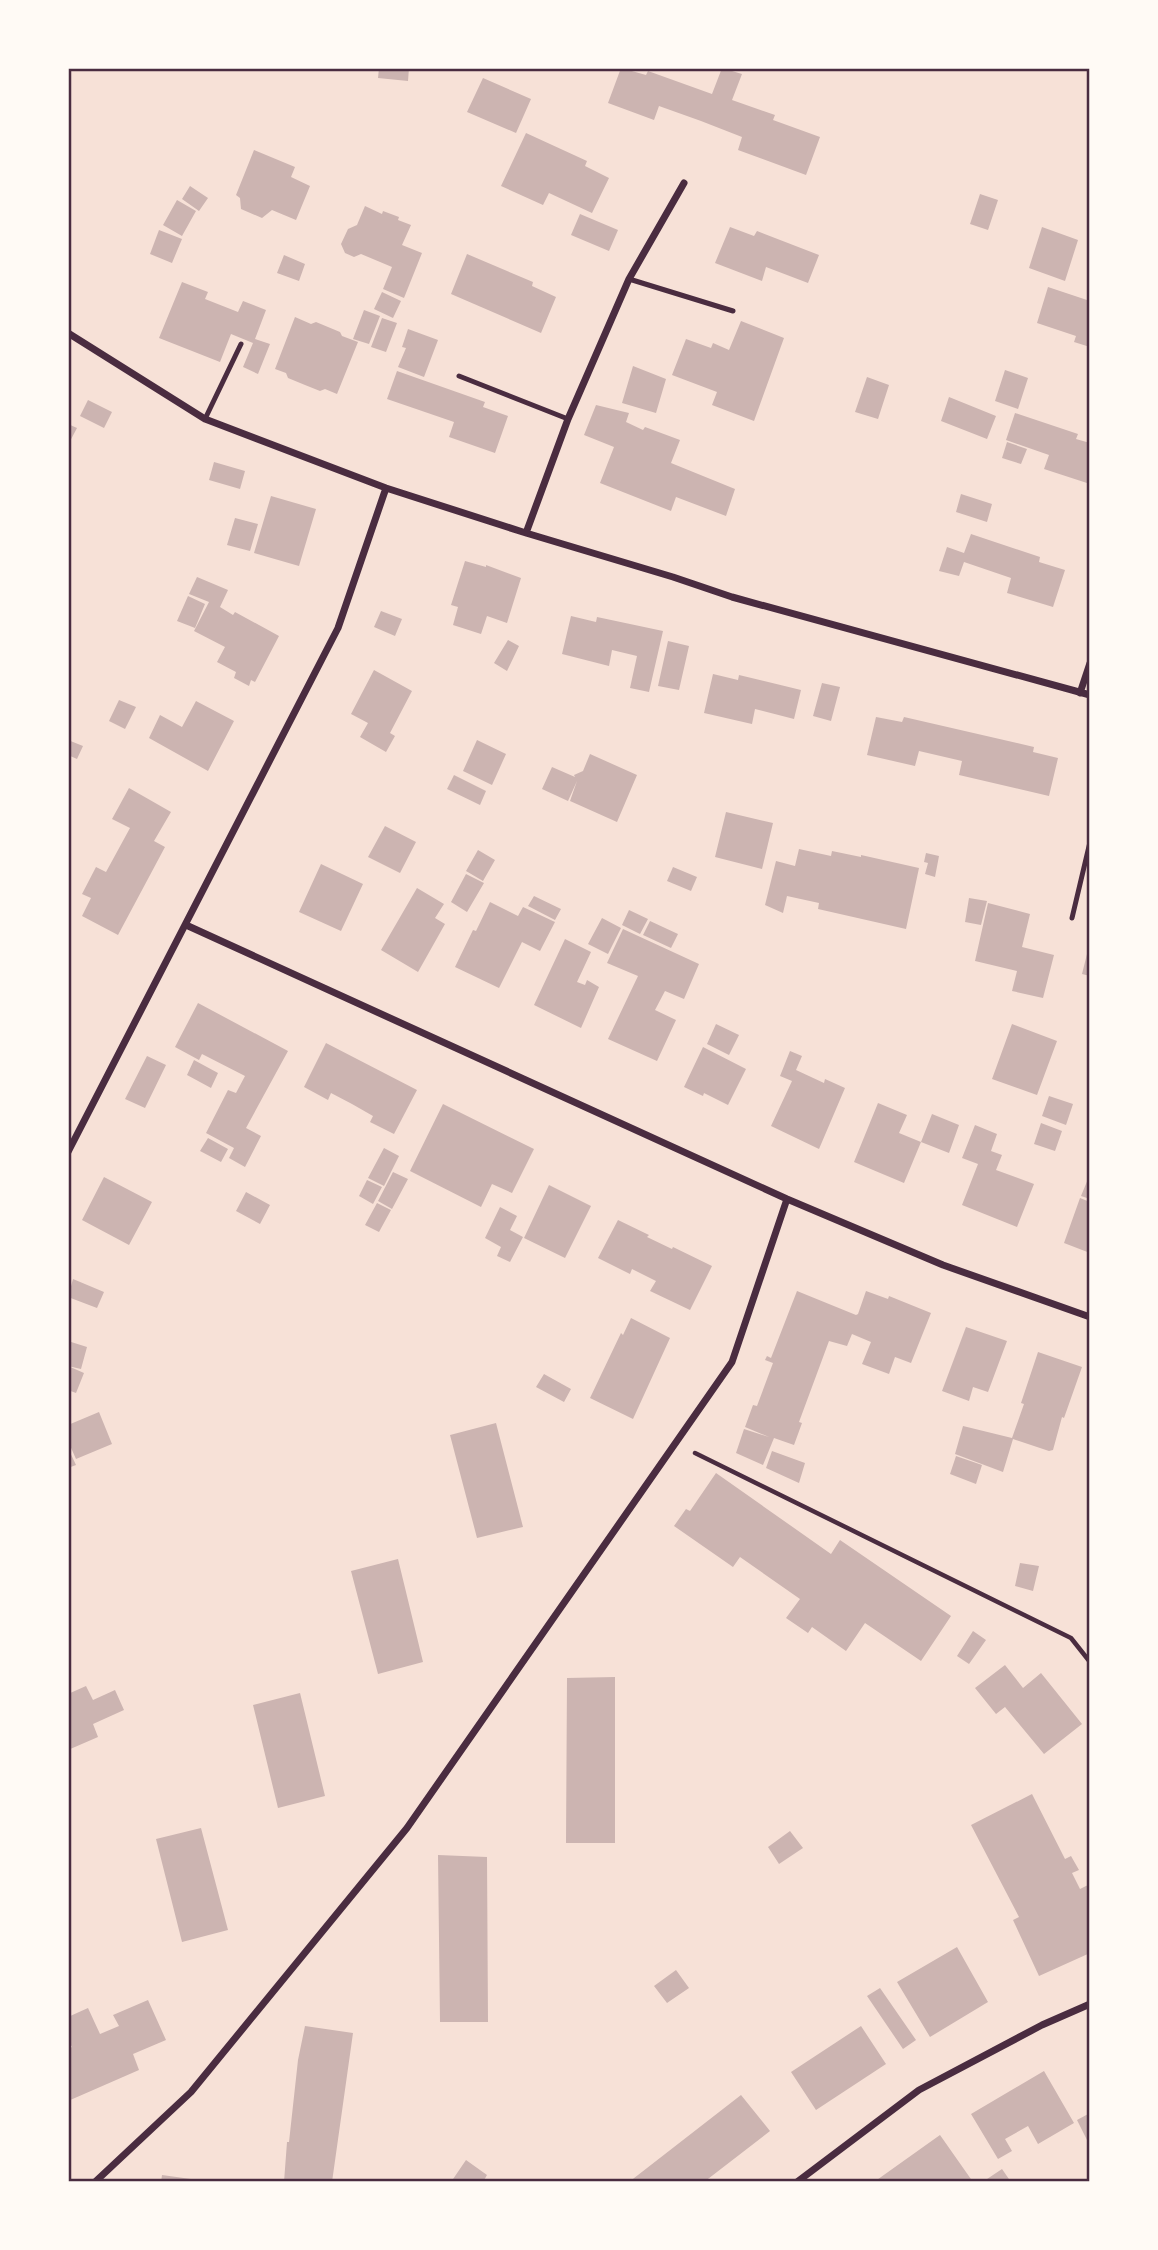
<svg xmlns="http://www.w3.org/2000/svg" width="1158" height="2250" viewBox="0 0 1158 2250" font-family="'IBM Plex Sans',sans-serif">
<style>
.building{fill:#ccb4b1}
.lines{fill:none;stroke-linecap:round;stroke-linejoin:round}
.path{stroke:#4a2c40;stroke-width:4.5}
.service{stroke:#4a2c40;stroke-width:5}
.minor{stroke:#4a2c40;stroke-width:7}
.neatline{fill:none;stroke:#4a2c40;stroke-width:2.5}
</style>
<rect width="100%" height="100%" fill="#f7e1d7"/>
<path class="building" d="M379,68H409L408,81L378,78Z
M621,68L646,75L648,71L712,94L722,68L742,74L732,100L775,115L773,120L820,137L806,175L738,150L742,137L701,121L659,106L654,120L608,103Z
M483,78L531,99L516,133L467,112Z
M526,133L587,161L585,166L609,178L592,213L549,193L543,205L501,186Z
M254,150L295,167L291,177L310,186L296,220L272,210L262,218L241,209L240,198L236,195Z
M190,186L208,198L199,211L182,199Z
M980,194L998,200L988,230L970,224Z
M177,200L196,211L182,236L163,225Z
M365,206L382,214L383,211L399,217L398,220L411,225L402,245L422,253L404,298L383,289L392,267L361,254L354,257L345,253L341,244L348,229L357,225Z
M580,214L618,230L609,251L571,235Z
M730,227L754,236L757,231L819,255L808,283L766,267L762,281L715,263Z
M1042,227L1078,240L1065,281L1029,268Z
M159,230L182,239L172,263L150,254Z
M467,254L533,282L532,286L556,297L541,333L451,294Z
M284,255L305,264L299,281L277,273Z
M182,282L208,292L205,299L238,312L243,301L266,310L255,339L270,344L258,374L243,367L253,343L231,334L220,362L159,338Z
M1048,287L1090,301V347L1074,342L1076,336L1037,323Z
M382,292L401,301L393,318L374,309Z
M364,310L380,316L369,344L353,339Z
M295,317L311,324L316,322L340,332L342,336L358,342L337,394L325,389L320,391L305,385L288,378L286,373L275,369Z
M382,318L397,323L386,352L371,347Z
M741,321L784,338L754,421L712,405L717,392L672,375L686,339L711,348L713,343L729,350Z
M408,329L438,340L424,377L398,367L406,348L402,347Z
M633,366L666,379L656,413L622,403Z
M1005,370L1028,378L1018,409L995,401Z
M397,371L485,402L483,407L508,416L495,453L449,437L454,422L387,399Z
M867,377L889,385L878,419L855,412Z
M949,397L996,416L987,439L941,421Z
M88,400L112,412L104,428L80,416Z
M596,405L629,413L626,422L643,430L645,427L680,440L671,463L735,489L726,516L676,497L671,511L600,483L614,447L584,435Z
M1015,413L1078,434L1076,439L1090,443V484L1044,469L1049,455L1006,440Z
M68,424L77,428L68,445Z
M1007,442L1027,449L1021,464L1002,458Z
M214,462L245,471L240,489L209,480Z
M961,494L992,504L987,522L956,512Z
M271,496L316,509L299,566L254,553Z
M235,518L258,524L250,551L227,545Z
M971,534L1040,557L1039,562L1065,570L1053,607L1007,593L1011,578L964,562L959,576L939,571L947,547L964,553Z
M465,561L486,567V565L521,578L507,623L487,616L481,634L453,625L458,607L451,605Z
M197,577L228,590L220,607L233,615L235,612L279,636L255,682L251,680L249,686L234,678L236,672L217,662L225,647L194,631L209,602L189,594Z
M188,596L205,604L195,628L177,621Z
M381,611L402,619L395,636L374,627Z
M571,616L596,622L597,617L663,631L649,692L630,688L637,656L612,650L609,666L562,654Z
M508,640L519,646L507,671L494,663Z
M668,641L689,646L679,690L658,686Z
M374,670L412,691L390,733L395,736L386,752L360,737L368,723L351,714Z
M713,674L738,680L739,675L801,690L794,719L755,709L752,724L704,713Z
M822,683L840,687L831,721L813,716Z
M119,700L136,707L125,729L109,721Z
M196,701L234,721L208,771L149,738L160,715L182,727Z
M876,717L902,722L904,717L1034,747L1033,752L1058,758L1049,796L959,775L962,761L919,751L915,766L867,755Z
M68,740L83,746L77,759L68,755Z
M477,740L506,754L492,785L463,771Z
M590,754L637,775L617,822L570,801L577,781L568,801L542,789L552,767L575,777L574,775L583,771Z
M454,775L486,791L480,805L447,789Z
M129,788L171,812L154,841L165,847L118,935L82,916L91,898L82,894L96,867L106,872L130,828L112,819Z
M726,812L773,823L762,869L715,857Z
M385,826L416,842L400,873L368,857Z
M799,849L831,856L832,851L861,857V855L919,868L906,929L818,909L819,903L787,896L783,913L765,905L776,861L795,866Z
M478,850L495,860L483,881L466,871Z
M926,853L939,856L935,877L925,874L928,863L924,862Z
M321,864L363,884L341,931L299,912Z
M673,867L697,877L691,891L667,881Z
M466,874L484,883L467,912L451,902Z
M417,888L444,904L435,918L445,924L418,972L381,950Z
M534,896L561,909L555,920L528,906Z
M969,898L987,901L981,925L965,922Z
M490,902L518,916L523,907L555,922L540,951L522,942L499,988L455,967L473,930L476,931Z
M988,903L1030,914L1022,947L1054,955L1043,998L1012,991L1017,971L975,961Z
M629,910L648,919L640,934L622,925Z
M602,918L621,928L608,954L588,944Z
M650,921L678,934L671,948L643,935Z
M623,929L699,964L684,999L665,991L655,1010L676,1020L657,1061L608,1039L638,976L607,963Z
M565,939L591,952L577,982L585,985L587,980L599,987L581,1028L534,1005Z
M1089,946H1090V976L1082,974Z
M198,1003L288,1051L246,1128L261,1136L245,1167L229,1158L234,1148L206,1133L228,1090L236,1093L245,1076L202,1054L199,1060L175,1047Z
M716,1024L739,1035L729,1055L707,1044Z
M1012,1024L1057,1041L1037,1095L992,1079Z
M326,1043L417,1090L394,1134L370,1122L373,1116L352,1104L331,1093L328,1100L304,1087Z
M703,1047L746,1069L728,1105L704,1093L703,1096L684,1087Z
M790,1051L802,1056L796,1070L824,1083L825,1079L845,1088L819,1149L771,1126L792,1081L780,1076Z
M147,1056L166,1065L145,1108L125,1099Z
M194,1060L218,1073L211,1088L187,1075Z
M1049,1096L1073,1104L1066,1125L1042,1116Z
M878,1103L907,1115L899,1133L921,1142L904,1183L854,1162Z
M443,1104L534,1149L512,1193L492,1184L481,1207L410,1171Z
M932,1114L959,1125L949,1153L921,1142Z
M1041,1123L1062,1131L1055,1151L1034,1144Z
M975,1125L997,1134L991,1151L1002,1155L996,1170L1034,1184L1017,1227L962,1205L978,1164L962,1158Z
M208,1138L228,1149L221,1162L200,1151Z
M384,1148L399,1156L384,1186L368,1178Z
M393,1172L408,1179L392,1209L378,1201Z
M104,1177L152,1202L129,1245L82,1220Z
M1088,1179H1090V1199L1081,1196Z
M367,1180L382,1187L373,1204L359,1196Z
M549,1185L591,1206L565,1258L524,1238Z
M246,1192L270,1205L260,1224L236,1211Z
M1080,1198L1090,1202V1253L1064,1243Z
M377,1203L391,1210L379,1232L365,1225Z
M500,1207L517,1216L510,1230L523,1237L510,1262L497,1256L501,1247L485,1238Z
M618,1220L649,1235L647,1237L672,1249L673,1247L712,1266L690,1310L650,1291L656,1281L632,1269L630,1274L598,1258Z
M73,1279L104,1292L97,1308L68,1297Z
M797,1291L856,1315L858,1314L866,1291L888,1299L889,1296L931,1313L911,1363L895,1357L889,1374L862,1364L871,1342L852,1334L847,1346L829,1341L799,1422L802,1423L794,1445L774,1438L763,1465L736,1453L744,1429L769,1437L745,1427L753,1405L757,1406L773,1363L765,1360L767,1356L771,1358Z
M631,1318L670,1338L633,1419L590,1398L621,1333L623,1335Z
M966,1327L1007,1341L988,1392L973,1387L969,1401L942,1391Z
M68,1341L87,1347L81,1369L68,1366Z
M1038,1352L1082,1367L1064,1418L1062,1417L1053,1450L1049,1451L1013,1439L1003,1472L955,1454L963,1426L1012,1438L1024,1404L1021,1403Z
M68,1366L84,1373L76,1393L68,1390Z
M544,1374L571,1389L564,1402L536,1387Z
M99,1412L112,1444L76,1459L68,1441V1425Z
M496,1423L523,1527L477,1538L450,1435Z
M68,1448L76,1465L68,1468Z
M772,1451L805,1463L799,1483L766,1468Z
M956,1456L982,1465L976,1484L950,1474Z
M716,1473L831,1554L840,1540L951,1616L921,1661L865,1623L846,1651L812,1627L808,1633L786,1618L800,1599L740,1557L733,1567L674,1526L686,1509L690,1511Z
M398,1559L423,1662L378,1674L351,1571Z
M1020,1563L1039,1566L1033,1591L1015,1586Z
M973,1631L986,1640L969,1664L957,1656Z
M1005,1665L1023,1688L1041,1673L1082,1724L1044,1754L1005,1707L996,1714L975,1688Z
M615,1677V1843H566L567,1678Z
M86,1686L93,1700L115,1690L124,1710L93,1724L98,1737L68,1750V1694Z
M300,1693L325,1796L278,1808L253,1705Z
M1032,1794L1065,1859L1071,1856L1079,1870L1072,1873L1080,1889L1090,1884V1953L1039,1976L1013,1920L1019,1917L971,1825Z
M201,1828L228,1930L182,1942L156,1839Z
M790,1831L803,1848L779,1864L768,1847Z
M438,1855L487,1857L488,2022H440Z
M957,1947L988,2002L930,2037L897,1982Z
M676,1970L689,1988L667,2003L654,1986Z
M880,1988L916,2040L903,2049L867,1996Z
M148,2000L166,2040L133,2054L139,2070L68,2101V2049L72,2047L68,2040V2017L88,2008L100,2034L119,2026L113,2015Z
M305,2026L353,2033L332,2182H284L287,2142H289L298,2060Z
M861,2026L886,2064L816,2110L791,2072Z
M1044,2071L1074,2123L1038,2144L1028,2126L1005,2139L1012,2151L998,2159L971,2114Z
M741,2095L770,2131L704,2182H629Z
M1090,2113V2146L1077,2120Z
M940,2135L973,2182H947L945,2179L941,2182H874Z
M466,2160L487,2175L483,2182H451Z
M1002,2169L1011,2182H982L987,2179Z
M162,2175L198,2180V2182H161Z"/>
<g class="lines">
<path class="path" d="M695,1453L1071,1638L1090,1662"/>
<path class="service" d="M629,279L733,311
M459,376L568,419
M205,419L241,344
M1072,918L1090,842"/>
<path class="minor" d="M68,333L205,419L386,488L526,533L673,577L732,597L1090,695
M526,533L568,419L629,279L684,183
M1080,693L1090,663
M186,925L787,1199L943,1265L1090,1317
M68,1152L338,628L386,488
M95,2182L191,2092L407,1828L732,1362L787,1199
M797,2182L919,2090L1042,2025L1090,2004"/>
</g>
<rect width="1158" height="2250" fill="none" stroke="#fffaf5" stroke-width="140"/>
<rect x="70" y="70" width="1018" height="2110" class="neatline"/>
</svg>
